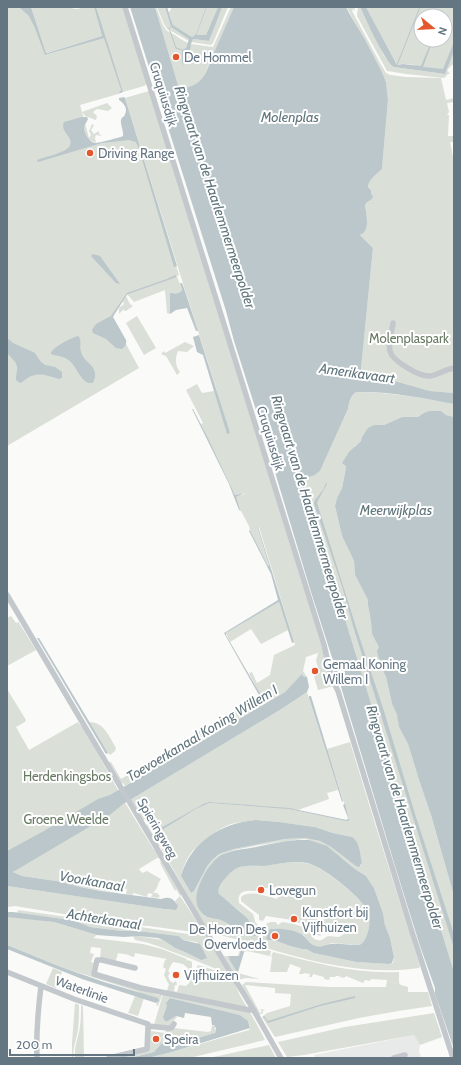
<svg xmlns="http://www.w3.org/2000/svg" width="461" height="1065" viewBox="0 0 461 1065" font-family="Cabin,sans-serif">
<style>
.built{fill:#e8e9e9}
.green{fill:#dadfd7;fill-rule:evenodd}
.water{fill:#bbc7cb}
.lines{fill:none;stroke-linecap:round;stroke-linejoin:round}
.stream{stroke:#bbc7cb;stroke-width:1}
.minor{stroke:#c3c8cc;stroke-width:5.5}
.poi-dot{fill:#e4572e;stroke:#fff;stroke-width:1.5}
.labels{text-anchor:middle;stroke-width:4;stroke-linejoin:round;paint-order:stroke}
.poi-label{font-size:13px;fill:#657683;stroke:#fff;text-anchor:start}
.street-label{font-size:13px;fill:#657683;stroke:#fff}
.park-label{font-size:13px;fill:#687a64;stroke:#fff}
.water-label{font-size:14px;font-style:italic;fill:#60757c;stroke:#fff}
</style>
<rect width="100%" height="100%" fill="#fafaf8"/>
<path class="built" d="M414,1035L420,1045L419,1051L421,1058H315L314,1055Z"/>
<path class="green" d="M7,7H30L46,55L104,37L105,38L96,7H124L148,83L144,86L123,92L114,66L121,90L118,94L80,105L82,112L107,103L112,108L108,111L97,109L93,112L97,116L96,120L85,116L82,112L89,138L91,135L89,131L92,124L94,125L91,130L94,134L99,131V134L102,136L96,135L95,138L96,143L90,140L91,145L136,136L179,275L177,276L182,290L179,294L170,293V314L167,313L165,290L134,302L127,294L126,296L130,304L133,306L126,311L123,310L119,314V308L124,304L123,301L112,318L139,368L7,446Z
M31,7H64L77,9L85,7H94L102,36L46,53Z
M155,7H156L163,25L167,31C175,34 181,40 188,43L186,48L182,50V63L184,64L191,44L213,47L230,9L231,7H234L203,78C198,84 193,86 185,89L178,85Z
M157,7H165L171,27L189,38V41L171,31L169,26V30H168L164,24Z
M172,7H206L196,34L192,37L173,25L169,14Z
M207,7H218L206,35H198L197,34Z
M222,7H228L213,43L211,45L191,42L193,39L209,41L218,15Z
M343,7H355L354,11L353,9L352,11L380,63L386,73L390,75L406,77L441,78L446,100L454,98V102L447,103L449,112L447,115H449L448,136H454V142H450L454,162V393L430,391L363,372L361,369L373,248L360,235C362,234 364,233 365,231C369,226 366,211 365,205L366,203L370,201L371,190L368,187C368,180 377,174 382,169L388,100L386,82L382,72L347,8Z
M358,7H360L384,56L394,67L445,74L423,67L422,66L420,67C414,64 403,63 397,65L366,7H454V63L447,70L450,74H448L444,78L406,74L387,71L357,16ZM421,16H445V40H421Z
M149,91L334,686L318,690L314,676L320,673L316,661L318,653L306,657L303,671L307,677L302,675L285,692L125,786L123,783L121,784L108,762H111L121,779L261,697L249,673L252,672L257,683L270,675L274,655L295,645L259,527L257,528L269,565L268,566L250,530L249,526L241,511H240L239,510L240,508L235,497L245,494V493L235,495L201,424L203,423L186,390L197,384L202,393L214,391L227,433L216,388L181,277L125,98Z
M137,316L156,348L144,355L126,323Z
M185,342L194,346L187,352L178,351C175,358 175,366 180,372L177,375L166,356L163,355L161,354L164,351L165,353Z
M356,392C389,392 422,398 454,404V417L446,415L441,411L422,414L418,417H402L384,425H374L361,441L355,446L346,466L345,473L342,488L337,498L335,506L342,536L354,561L355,575L368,600V605L371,622L372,634L375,640L379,647L383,671L386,677L392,704L398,714L399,727L408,744L419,780L431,815L454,896V972L303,483L304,479L315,475L320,471L348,409C349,403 350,396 356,392Z
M279,602L288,630L261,644L251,629L230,642L226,633Z
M11,616L16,623L19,622V623L36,650L7,666V618Z
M7,689L26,720L25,722L16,727L29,750L78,722L81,726H82L127,806L154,850H156L182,894L180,896L204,932L195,931L193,932L149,926L135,925L122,926L90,921L76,916L15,906L7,907V886L171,910L177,909L178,908L175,901L180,896L176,889L175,891L174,889L160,863L161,862L159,858H157L139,869L142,873L147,871L161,879C157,884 158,889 153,893H157L160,896L158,898L151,897L153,894L148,893L147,897L134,893L132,895L126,894L127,889L118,888L117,893L80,887L63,882L22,876L13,872L17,869L7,866Z
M307,692L338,790L327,793L329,799L298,810L209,802L205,803L161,829L162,830L196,809L209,803L289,809L348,821L349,819L327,749L350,742L376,827L420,966L419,968C366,976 313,962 263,947L261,943L267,923L271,922H276L277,924L278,925L282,922C289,923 307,926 311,932C312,934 312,937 314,939C322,942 321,940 328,936L339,937L344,934L322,932L320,936L316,934V930L292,920L266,916L263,921L259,920V915L241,901V897C250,889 267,897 277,899L280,891L279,887L264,888L261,892C251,890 236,888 239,903L253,914L254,917L255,922L262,929L258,941L254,944L220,935L213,929H207L160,846H158L146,825L147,824L154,836L172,859L168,850L150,823H149L147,817L135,803L145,819L143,821L130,799L280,710ZM256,820L279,822L315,827L333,833L352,837C356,846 363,856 361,866L348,860L331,847L320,841L305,838L285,839L234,849L221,853L215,856L210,862L194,891L191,893L181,876C183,868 186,859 191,853C199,843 219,828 231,824C239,822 247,821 256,820ZM304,839L309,840L342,858L355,869L366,876L374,888L383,913L385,925L390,938L394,957L393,963L389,964L356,962L315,953L306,949H302L290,946L274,940H267L266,937L273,928L288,930L304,935L310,944L318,947L323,946L332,943L359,945C365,943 368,933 369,927C370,920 369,913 365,907C358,895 323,868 310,864C296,860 282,864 268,865C258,866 246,865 237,868C231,870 221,882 219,888C218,890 219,892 219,894C226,902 237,907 244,915C249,919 250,926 256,930L239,932L224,921L204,915L198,889C202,878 208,866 217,857C227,848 288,841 304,839Z
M89,722C104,722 109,736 116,748L115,751L110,755L108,753Z
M18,910L74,918L87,923L123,928L140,927L188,934H194L196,933L205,935L228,974C210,966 192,959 173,952C161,947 148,942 135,940L133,936H138L163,940L175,948L187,953L201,960L197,942L183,940L179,936L138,931H122L90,927L78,922L70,920L17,913Z
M9,916L54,922L97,935L93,938L143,944L162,949L187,959L186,961L188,960L192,962V969L194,968L196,970L198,965C205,967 224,973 230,978C236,983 238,993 242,999C250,1012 258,1026 265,1040L189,1058H148L172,1052L249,1030L250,1028C250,1021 245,1019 240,1015L170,998L167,1002L165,1003L167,1005L163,1017L168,1021L176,1016L177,1017L169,1026L154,1025L163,994H166L169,984L168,983L164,975L166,969L163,967L165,960L167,959L135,953L134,957L130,956L129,955L118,953L116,960L115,961L100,958L101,948L91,947L90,953L94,954L91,962L94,963L92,974L158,995H162L158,1006L156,1005L158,1001L136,991L61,967L7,945V917ZM173,962L183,964L189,969L185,971L184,975L190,982L186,986L179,985L177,992L174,991L175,985H177L176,981L173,983L170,981L168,976L170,973L168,971L171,965Z
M242,943L271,951L270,956L247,951L245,949L246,951L245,952H244L238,973L260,979L246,978L237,980L224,956H238Z
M273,952C316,963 354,974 399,972V983L401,985L408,987V992H428L432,1006L398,1011L359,1018L275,1037L262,1017L267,1013L290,1006L291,994L275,993V988L245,985L260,1013L262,1012L260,1009L265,1010L263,1011V1013L259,1015L242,985L246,982L330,987H386L387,980L371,979L370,981L365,980L363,983L346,976L344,978L340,977L339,976H336L335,977H330L329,980L324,979V977L313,974L312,977H309L310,974L304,973L303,974H299L301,968L290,964L287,972H270L272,957H271Z
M53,968L62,972L56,988L46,984Z
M135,996L144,998L138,1016L128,1013Z
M75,1003L79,1005C79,1013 79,1021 78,1030C76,1040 73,1048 73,1058H72V1043Z
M81,1005L83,1006L84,1058H75C74,1048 77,1041 79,1032C81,1023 81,1014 81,1005Z
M434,1013L442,1037L420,1045L414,1035L304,1055L287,1057L278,1042L345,1027Z
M212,1025L215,1026V1031L214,1034L195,1039L168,1038L154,1052L130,1058H117L124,1057H125L148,1051L150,1028H151V1031L165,1033L166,1030L174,1028L208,1032L211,1031Z
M269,1045L276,1058H209Z"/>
<path class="water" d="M19,7H31L46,53H47L102,36L94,7H96L123,92L118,94L121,90L104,38L45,55L35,28L29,16Z
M130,7H155L178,85C182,88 184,89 189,87C204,82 206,72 212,58L211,56L212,57L234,7H346L349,13L364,38L382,72L386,82L388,100L382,169C377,174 368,180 368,187L371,190V194L373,196C372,201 367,201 365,205C366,211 369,226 365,231C364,233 362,234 360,235L373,248L361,369L363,372L430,391L454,393V404C422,398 388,391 356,392C350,396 349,403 348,409L320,471L315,475L304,479L303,483L454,972V1049L435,994V988L420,946L395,866L338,677H336L334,671L336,670L311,592L262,429L234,341L226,311Z
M165,7H167L169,13L173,7L169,14L173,25L192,37L196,34L206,7H207L197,34L198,35H206L218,7H222L209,41L193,39L191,44L190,50H189L184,65L182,63V50L186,48L189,39L171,27Z
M360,7H366L397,65L403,64L421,66L432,40H433L423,67L443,69L454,42V51L445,74L394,67C384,61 366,19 360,7Z
M124,97L125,98L177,266L174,267L139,149L136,142L129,140L102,143L38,162L37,160C45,157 64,153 69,147C76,137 59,133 64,122L82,117H87L88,119C87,122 84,125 84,128C84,133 89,142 95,143C99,143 118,138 123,136C124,131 120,125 121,120C123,114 123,120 125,114C128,109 124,103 119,100V98Z
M93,254L100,256L120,284L116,283L91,256Z
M176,275V277L171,279L128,294L126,296L114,315L113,317L126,340C127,344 125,347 122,349L116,348L106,339L93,333L92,330L96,324L111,316L127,293L167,279Z
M180,283H182L184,288L198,331H196L187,308L176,310L170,314V293H171C175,293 179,295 182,290Z
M199,335L230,433L227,434L203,355L197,352L193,337Z
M78,336L79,337C82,342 79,347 81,352C84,364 101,365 93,383H88C78,378 77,365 67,359C63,356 57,356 51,354V353C53,347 71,338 78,336Z
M7,338L13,343L35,353L40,361L45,365L55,367L62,372V378L59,379C42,374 35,371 21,383C12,381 18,374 17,367C17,362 11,358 8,354C6,350 7,343 7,338Z
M192,409H193L208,438L235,495L245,493L236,497L240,509L239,510L229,484Z
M429,411H441L446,415L454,417V896L431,815L419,780L408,744L399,727L397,714L392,704L386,677L383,671L382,662L379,659L377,651L379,647L375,640L372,634L371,622L368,605V600L355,575L354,561L342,536L335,506L337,498L342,488L345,473L346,466L342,463L349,452L361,441L362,437L368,428L374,425H384L402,417H418L422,414Z
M326,483H327C325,489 318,499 317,503L356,627L383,708L415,814L453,931L454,936V948L353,626L342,586L316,510L314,503L315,500L323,490Z
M257,527H258L294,642L292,643L279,602L226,633V635L262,697L149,763V762L259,695L224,633L278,600L271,574L249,531L250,530L268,566L269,565Z
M37,638H39L108,753L106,754Z
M302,674L303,676L307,677L309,687L307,692L280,710L123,804L111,814L13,872L22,876L63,882L80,887L101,891L161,899C170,896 173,898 178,906L177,909L175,910L164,909L7,886V851L44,831L98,799L110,795L285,692Z
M309,696H311L343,801L342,802L309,698Z
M209,802L289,808L347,820L348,818L343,805L345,804L349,820L348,821H346L289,809L209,803L196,809L162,830L161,828L205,803Z
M256,820L279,822L315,827L333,833L352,837C360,842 360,855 362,863L359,867L356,866L331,847L320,841L305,838L285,839L234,849L219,854L212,860L208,865L194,891L191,893L181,876C191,841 222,823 256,820Z
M298,840H309L327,846L355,869L366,876L374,888L383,913L385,925L390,938L394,957L392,963L389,964L356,962L314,953L306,949H302L290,946L274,940H267L266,938L269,930C276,926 299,931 304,936C309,941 309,944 316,946C322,948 325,944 331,944C338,943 351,945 359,945C365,943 368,933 369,927C370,920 369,913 365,907C357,894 322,866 307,863C293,860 279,864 264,866C256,866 246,865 237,868C231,871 221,882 219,888C218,891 219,892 219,894L244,915L248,919L252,927L257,932L256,936C242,938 234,926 223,921C217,918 208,919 203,914C201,912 197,907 197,904C193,890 210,859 223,854C233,850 245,849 256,847C270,844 284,841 298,840Z
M7,912H13L70,920L78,922L90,927L122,931H138L179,936L183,940L200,944L207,958L201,960L187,953L175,948L163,940L158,938L138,936L124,937L97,935L54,922L7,917Z
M7,945L61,967L104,982L158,998L159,1001L156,1003L82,979L7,949Z
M241,950L244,952L238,971L237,972L229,959L230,958L228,957L229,956H239Z
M355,996V998L320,1006L268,1023L263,1016H264L268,1021L322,1004Z
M170,998L240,1015L248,1021L250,1028L172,1052L148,1058H130L154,1052L163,1042L168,1038L173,1036H179L195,1039L215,1033L216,1028L214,1025H212L211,1017L185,1013L184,1018L176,1016L168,1021H165L163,1017L167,1005L165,1003L167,1002Z"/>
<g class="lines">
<path class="stream" d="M171,27L169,28L176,48L182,50
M397,65L420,7"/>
<path class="minor" d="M125,7L324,645L332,679L338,691L412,932L453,1058
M393,323C392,331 388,344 390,351C392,361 420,377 430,376C438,375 445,369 454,368
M7,595L233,977C251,1003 265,1031 281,1058
M135,968L102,960H97L94,974L141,988L249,1010H254
M7,972L74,999L148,1024V1026L168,1028H171L174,1024
M37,1058C36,1034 38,1010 41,986
M109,1058L147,1049L148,1026
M394,1058L405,1055"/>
</g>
<g class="poi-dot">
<circle cx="176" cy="57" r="4"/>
<circle cx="90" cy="153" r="4"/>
<circle cx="315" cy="671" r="4"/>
<circle cx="261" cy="890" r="4"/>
<circle cx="294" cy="919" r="4"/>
<circle cx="275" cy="936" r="4"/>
<circle cx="176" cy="975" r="4"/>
<circle cx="156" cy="1039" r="4"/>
</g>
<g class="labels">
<g class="poi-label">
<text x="184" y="62">De Hommel</text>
<text x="98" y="158">Driving Range</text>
<text x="323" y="669">Gemaal Koning<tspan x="323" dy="15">Willem I</tspan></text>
<text x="269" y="895">Lovegun</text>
<text x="302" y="917">Kunstfort bij<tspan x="302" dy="15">Vijfhuizen</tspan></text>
<text x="267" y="934" text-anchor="end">De Hoorn Des<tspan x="267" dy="15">Overvloeds</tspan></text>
<text x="184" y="980">Vijfhuizen</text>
<text x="164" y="1044">Speira</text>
</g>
<g class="street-label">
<text transform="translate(164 94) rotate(73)" y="5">Cruquiusdijk</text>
<text transform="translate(271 438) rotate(73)" y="5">Cruquiusdijk</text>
<text transform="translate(158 828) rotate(60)" y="5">Spieringweg</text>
<text transform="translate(82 989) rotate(20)" y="5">Waterlinie</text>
</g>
<g class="park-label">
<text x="409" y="343">Molenplaspark</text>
<text x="67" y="781">Herdenkingsbos</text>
<text x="66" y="824">Groene Weelde</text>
</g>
<g class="water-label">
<text x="290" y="122">Molenplas</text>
<text transform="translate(215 197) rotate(72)" y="5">Ringvaart van de Haarlemmermeerpolder</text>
<text transform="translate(357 373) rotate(8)" y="5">Amerikavaart</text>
<text transform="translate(310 507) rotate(73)" y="5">Ringvaart van de Haarlemmermeerpolder</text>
<text x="396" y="515">Meerwijkplas</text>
<text transform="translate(202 733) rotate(-31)" y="5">Toevoerkanaal Koning Willem I</text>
<text transform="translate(405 817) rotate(73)" y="5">Ringvaart van de Haarlemmermeerpolder</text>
<text transform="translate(92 881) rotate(10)" y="5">Voorkanaal</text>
<text transform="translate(104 919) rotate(9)" y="5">Achterkanaal</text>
</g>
</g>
<rect width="461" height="1065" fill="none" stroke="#657683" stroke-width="16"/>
<g transform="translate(433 28) rotate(108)"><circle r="19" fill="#ffffff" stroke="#c1c8cd"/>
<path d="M0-3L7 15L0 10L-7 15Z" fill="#e4572e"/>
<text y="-6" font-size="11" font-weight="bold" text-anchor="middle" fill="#657683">N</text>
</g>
<path d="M10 1049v6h124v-6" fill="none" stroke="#657683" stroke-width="2"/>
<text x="16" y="1049" font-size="12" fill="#657683" stroke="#ffffff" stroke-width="3" paint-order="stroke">200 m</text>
</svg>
